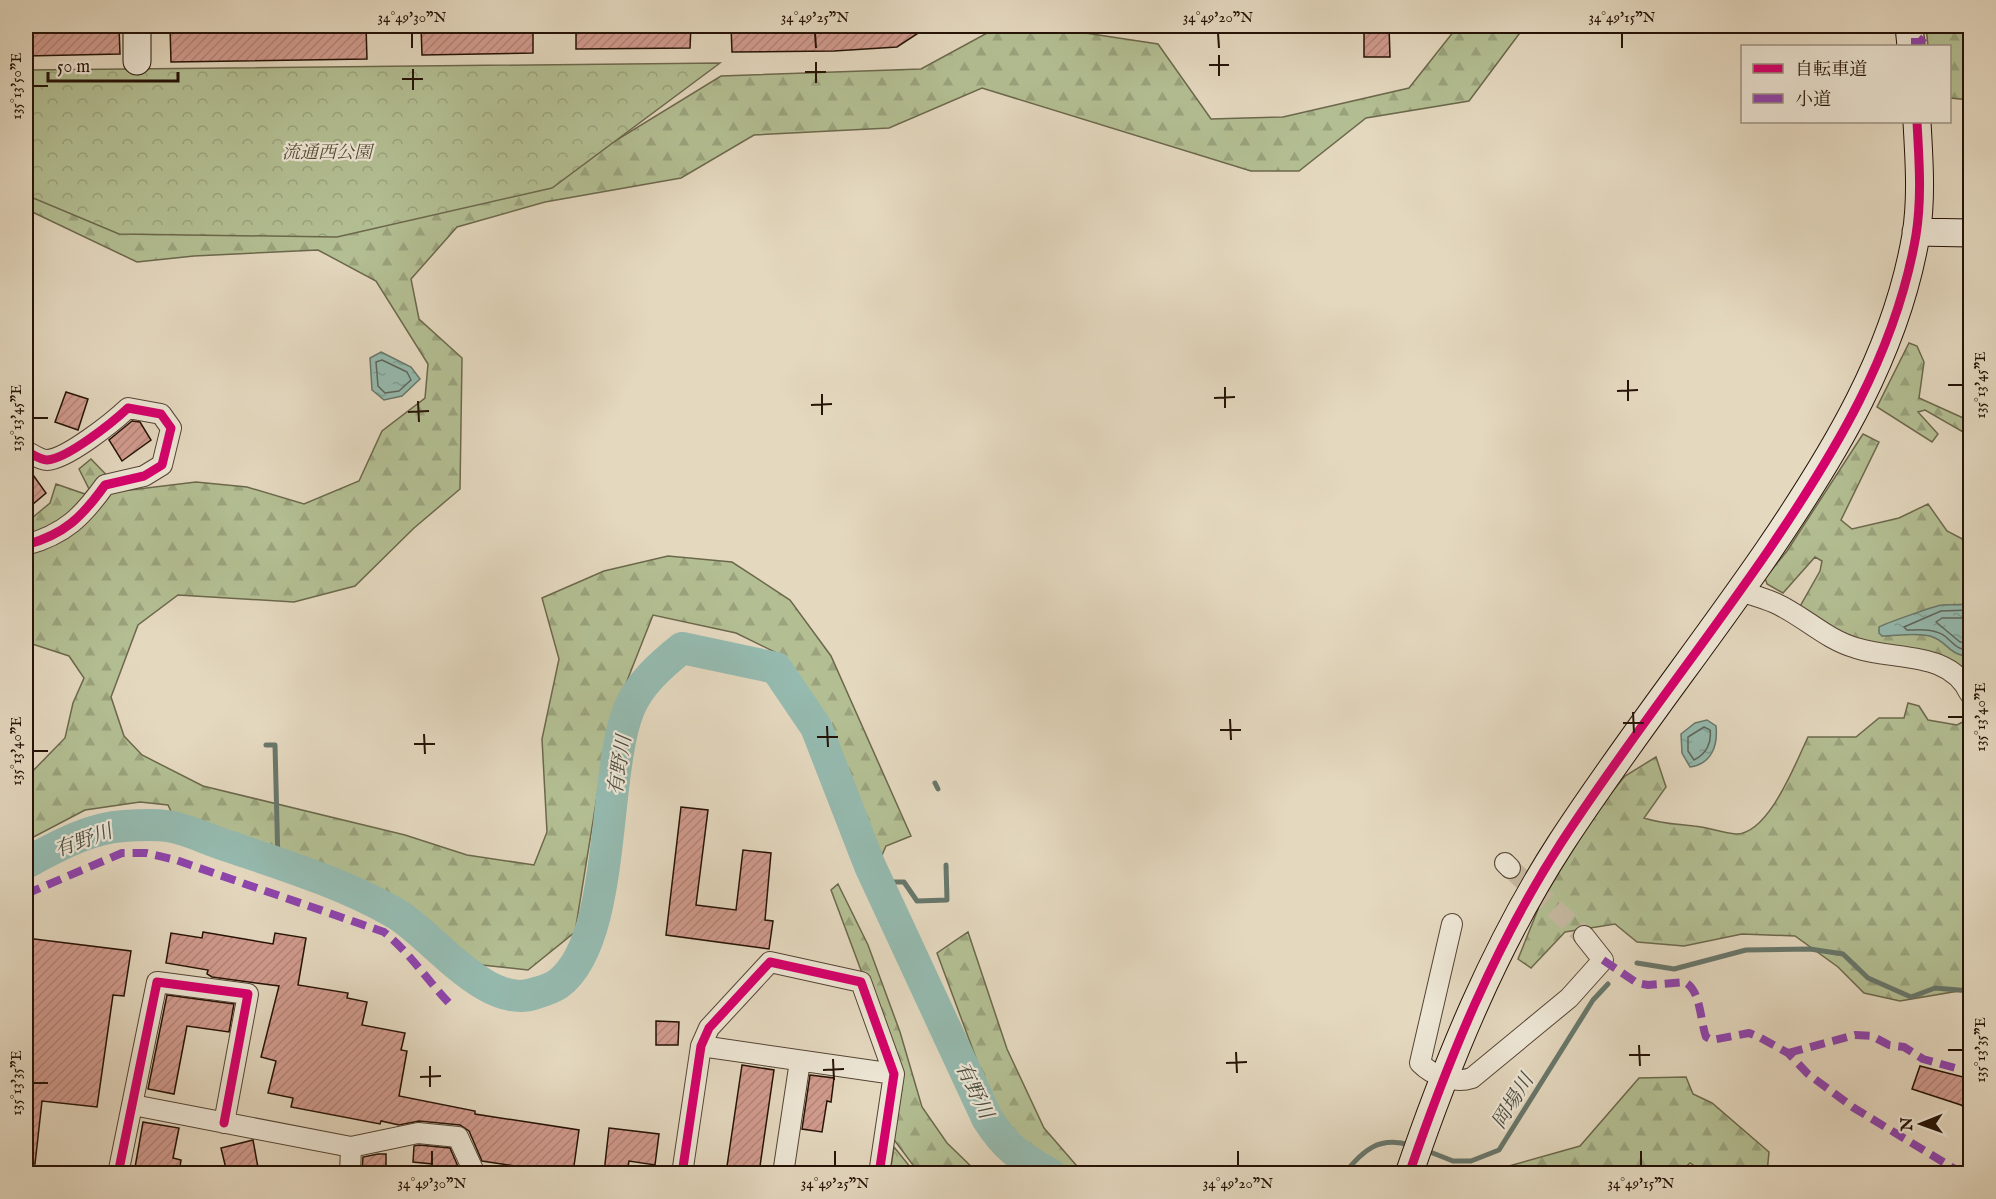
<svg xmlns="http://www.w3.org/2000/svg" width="1996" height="1199" viewBox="0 0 1996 1199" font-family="'IM FELL English','Noto Serif JP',serif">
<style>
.forest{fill:url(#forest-firs);stroke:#6c684c;stroke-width:1.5}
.park{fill:url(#park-crowns);stroke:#6c684c;stroke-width:1.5}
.water{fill:url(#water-ripples);stroke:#68776b;stroke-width:1.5}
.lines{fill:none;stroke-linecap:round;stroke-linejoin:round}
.shore{stroke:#5d665a;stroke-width:1.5}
.stream{stroke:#68776b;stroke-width:5}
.river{stroke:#95baaf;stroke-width:32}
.building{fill:url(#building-hatch);stroke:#251206;stroke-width:1.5}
.street-tunnel{stroke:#c7baa3;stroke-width:20;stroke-dasharray:20 10;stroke-linecap:butt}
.street-casing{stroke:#554434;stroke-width:22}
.secondary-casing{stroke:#251206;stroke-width:29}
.street{stroke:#ede6d5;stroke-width:20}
.secondary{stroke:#ede6d5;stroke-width:27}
.quiet{stroke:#8e44ad;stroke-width:8;stroke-dasharray:15 8;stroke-linecap:butt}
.cycleway-casing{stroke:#ede6d5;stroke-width:13}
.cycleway{stroke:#d6006c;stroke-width:9}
.ticks{fill:none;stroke:#251206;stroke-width:2}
.labels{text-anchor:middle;stroke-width:4.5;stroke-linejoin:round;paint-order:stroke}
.park-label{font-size:18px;font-style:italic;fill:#574f37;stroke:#ede6d5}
.water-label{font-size:20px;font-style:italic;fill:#4c4d41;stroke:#ede6d5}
.neatline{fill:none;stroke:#251206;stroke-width:2}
.ticks-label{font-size:15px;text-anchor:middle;fill:#251206}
</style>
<defs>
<pattern id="forest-firs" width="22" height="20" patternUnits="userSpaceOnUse" patternTransform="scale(1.5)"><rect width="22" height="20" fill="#b3bf93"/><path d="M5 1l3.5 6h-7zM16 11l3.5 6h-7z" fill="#9aa37d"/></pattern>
<pattern id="park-crowns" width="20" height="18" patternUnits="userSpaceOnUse" patternTransform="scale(1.5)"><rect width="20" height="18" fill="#b3bf93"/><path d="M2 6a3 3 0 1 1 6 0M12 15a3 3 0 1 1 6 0" fill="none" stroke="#9aa37d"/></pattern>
<pattern id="water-ripples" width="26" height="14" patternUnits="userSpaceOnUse" patternTransform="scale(1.5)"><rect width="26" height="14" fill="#95baaf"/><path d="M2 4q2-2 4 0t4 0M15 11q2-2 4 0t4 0" fill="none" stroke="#809f95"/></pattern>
<pattern id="building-hatch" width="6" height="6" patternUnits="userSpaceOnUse" patternTransform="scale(1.5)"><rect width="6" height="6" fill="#d19b8e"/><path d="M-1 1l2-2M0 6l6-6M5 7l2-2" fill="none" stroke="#b38479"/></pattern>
</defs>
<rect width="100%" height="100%" fill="#e4d8bf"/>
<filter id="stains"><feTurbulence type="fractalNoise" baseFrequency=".00333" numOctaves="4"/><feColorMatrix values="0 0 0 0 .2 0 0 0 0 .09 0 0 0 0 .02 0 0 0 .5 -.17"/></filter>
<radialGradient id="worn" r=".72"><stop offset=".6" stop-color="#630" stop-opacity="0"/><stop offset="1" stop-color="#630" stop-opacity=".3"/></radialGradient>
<path class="forest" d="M1000,26H1039L1158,44L1211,119L1283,117L1409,88L1458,26H1525L1469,101L1366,118L1299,171H1251L982,88L889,128L754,135L681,178L545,202L457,227L411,279L419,319L462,358L460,489L414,528L355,586L294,602L178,595L138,625L111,697L124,736L142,755L203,786L405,835L467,855L534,865L547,832L542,739L559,659L542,598L604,571L668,556L732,562L790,600L831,656L911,836L886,846L879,862L816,713L785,657L736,633L653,615L608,729L575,932L528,970L482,965L428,927L326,865L174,818L168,805L140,802L85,810L26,841V778L65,738L73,703L84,678L69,656L26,642V523L50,503L56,484L85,494L89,489L79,469L91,459L122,491L196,482L247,487L304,504L359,481L382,431L425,398L428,364L376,281L318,250L194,256L137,262L26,209V74L576,165L721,76L921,69Z
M1926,26H1970V100L1950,98V46H1928Z
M1909,343L1917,346L1924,362L1919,398L1970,421V436L1925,410L1918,412L1938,434L1932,442L1877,407Z
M1863,434L1879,442L1841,520L1852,529L1899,518L1928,504L1947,531L1970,543V608L1942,635L1970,654V672L1961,673L1859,643L1798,610L1820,571L1822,561L1815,557L1783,593L1767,584L1765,578L1787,551Z
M1908,703L1919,706L1928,720L1957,725L1970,718V989L1900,1001L1864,993L1838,967L1795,936L1742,934L1684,946L1637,942L1615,924L1565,932L1531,968L1518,959L1547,887L1588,821L1625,776L1656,757L1666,787L1644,818C1662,824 1676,824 1694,826C1708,827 1722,833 1736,834C1769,834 1796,762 1808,737H1856L1879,718H1904Z
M838,884L868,945L900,1032L922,1107L947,1143L978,1173H919L892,1137L899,1072L831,890Z
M968,932L1007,1049L1044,1128L1083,1173H1041L1003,1131L937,953Z
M1686,1077L1693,1094L1712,1103L1769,1152L1767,1173H1705L1690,1163L1679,1173H1484L1580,1146L1639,1078Z"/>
<path class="park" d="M720,63L552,188L337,237L119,234L26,195V70Z
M894,1147L915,1173H890Z"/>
<path class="water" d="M381,352L411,367L420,379L402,396L384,400L372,390L370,358Z
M1970,603V657C1946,654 1948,641 1930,636C1916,632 1896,636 1882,636L1879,633V627C1884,624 1937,605 1942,605C1952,604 1961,606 1970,603Z
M1707,720L1716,726C1718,745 1712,764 1690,767L1682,753L1681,734L1695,723Z"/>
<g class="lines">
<path class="shore" d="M382,360L407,372L411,380L399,391L385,393L378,386L376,362Z
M1970,610L1941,611L1904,627L1907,630C1920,630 1935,628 1946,637C1955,645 1957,649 1970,651
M1970,618H1942L1936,622L1960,642L1970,643
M1704,727L1710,730C1712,743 1706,754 1694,760L1688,751V737Z"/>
<path class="stream" d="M266,745H275L278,863
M935,783L938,789
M880,886L889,882H904L917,901L947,900L946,865
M1637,963L1674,969L1746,950L1810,949L1843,954L1868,978L1911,997L1935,988L1970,991
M1425,1150L1453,1161H1471L1499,1150L1593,1000L1608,984
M1344,1174C1363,1150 1379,1136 1410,1145"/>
<path class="river" d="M26,863C56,847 89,828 124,826C137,825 153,824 167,826C188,829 210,841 231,847C287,866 344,884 395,913C432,934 487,1012 536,993C543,991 552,988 558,984C617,940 602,775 629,709C639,684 661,665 682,648L776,668L816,727L870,866L987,1118C1005,1147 1020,1157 1050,1174"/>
</g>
<path class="building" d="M26,26H119L120,54L26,56Z
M170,26H366L367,59L171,62Z
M421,26H533V53L422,55Z
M576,26H691L690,48L576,49Z
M731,26H929L897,47L834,51L732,52Z
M1364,26H1389L1390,57H1364Z
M66,392L88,399L78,430L55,422Z
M132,421L140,422L151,440L122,461L109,440Z
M26,465L46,493L26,510Z
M681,807L708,810L696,905L736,910L743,850L771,853L765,920L773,921L769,949L666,935Z
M203,932L273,944L275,933L306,938L298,985L348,993L347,998L367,1002L362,1025L405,1033L401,1050L407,1051L399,1096L475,1111V1114L579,1130L573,1173H521L522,1167L482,1161L469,1131L460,1125L419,1121L399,1125L381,1121L380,1124L291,1107L293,1098L268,1093L276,1061L261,1057L279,986L212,977L207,974L208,970L166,963L171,933L202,938Z
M26,938L131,951L124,996L113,995L97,1107L42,1101L35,1164L26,1163Z
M167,995L234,1004L229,1032L187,1026L174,1094L148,1089Z
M656,1021L679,1022L678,1045H656Z
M742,1065L774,1070L759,1173H726Z
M1920,1066L1971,1079V1113L1961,1105L1912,1089Z
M810,1075L834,1078L831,1102L827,1101L822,1132L802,1129Z
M143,1122L179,1128L173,1158L181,1160L179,1173H134Z
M609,1128L659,1134L655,1165L629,1161L627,1173H604Z
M253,1140L259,1173H227L221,1148Z
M419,1145L450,1148L460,1171L431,1173L432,1164L413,1162L414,1146Z
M378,1154H386V1173H362L363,1157Z"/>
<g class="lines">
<path class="street-tunnel" d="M1510,868L1584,936"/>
<defs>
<path id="street" d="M26,451C32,454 40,460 47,460C67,459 113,422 128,408L161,414L171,428L162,465L144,476L105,485C82,517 65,534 26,545
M1740,591C1752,595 1764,598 1775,603C1804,616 1825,639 1856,648C1895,661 1950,650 1970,694
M1505,863L1510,868
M1452,924L1420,1063C1433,1076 1454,1084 1472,1078L1569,998L1603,960L1584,936
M701,1046L894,1074
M133,1105L351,1147L418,1133L458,1137L475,1174
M118,1174L157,982L248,994L224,1123
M350,1174L351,1147
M682,1174L701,1046L709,1028L770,962L861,982L894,1074L879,1174
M783,1174L800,1061"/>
<path id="secondary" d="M137,26V61
M1909,26L1911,46
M1916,232L1970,233
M1409,1174C1448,1060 1495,945 1561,843C1626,743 1700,650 1768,551C1834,454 1896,353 1916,235C1922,198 1919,159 1917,122"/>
</defs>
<use href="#street" class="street-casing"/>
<use href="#secondary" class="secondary-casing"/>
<use href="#street" class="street"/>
<use href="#secondary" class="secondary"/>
<path class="quiet" d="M1911,42H1920L1930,31V26
M26,894L122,853H146L176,860L384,932C410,953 427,980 450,1004
M1603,960L1637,983L1648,985L1685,982C1701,991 1700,1020 1706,1037L1712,1040L1749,1033L1759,1037L1788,1053L1808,1074L1854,1108L1963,1174
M1788,1053L1855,1035L1872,1036L1889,1045L1904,1047L1923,1059L1959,1069L1970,1068"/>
<defs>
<path id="cycleway" d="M26,451C32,454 40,460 47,460C67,459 113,422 128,408L161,414L171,428L162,465L144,476L105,485C82,517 65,534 26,545
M118,1174L157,982L248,994L224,1123
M682,1174L701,1046L709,1028L770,962L861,982L894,1074L879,1174
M1409,1174C1448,1060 1495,945 1561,843C1626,743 1700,650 1768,551C1834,454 1896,353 1916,235C1922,198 1919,159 1917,122"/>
</defs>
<use href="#cycleway" class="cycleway-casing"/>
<use href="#cycleway" class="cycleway"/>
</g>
<path class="ticks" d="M412,33V48M815,33L816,48M1218,33L1219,48M1622,33V48M1219,55V76M816,62V83M1209,65H1229M413,69V90M805,72H826M402,79H423M33,86H48M1628,380V401M1948,385H1963M1225,387V408M1617,391L1638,390M822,394V415M1214,398L1235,397M418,401L419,422M811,405L832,404M408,412L429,411M33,418H48M1633,712L1634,733M1948,717H1963M1230,719L1231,740M1623,723H1644M827,726L828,747M1220,730H1241M424,734L425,754M817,737H838M414,744H435M33,751H48M1639,1045L1640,1066M1948,1050H1963M1236,1052L1237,1073M1629,1055H1650M833,1059L834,1080M1226,1063L1247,1062M430,1066V1087M823,1070L844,1069M420,1077L441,1076M33,1083H48M432,1151V1166M835,1151V1166M1238,1151V1166M1641,1151V1166"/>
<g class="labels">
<g class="park-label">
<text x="327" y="158">流通西公園</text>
</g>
<g class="water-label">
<text transform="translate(619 765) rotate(-81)" y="7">有野川</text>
<text transform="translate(83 840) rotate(-20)" y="7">有野川</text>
<text transform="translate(975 1090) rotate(64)" y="7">有野川</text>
<text transform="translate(1512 1101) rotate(-58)" y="7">岡場川</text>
</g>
</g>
<rect width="1996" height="1199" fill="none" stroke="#e4d8bf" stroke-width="66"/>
<rect x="1741" y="45" width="210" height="78" fill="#ede6d5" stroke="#9d9182" stroke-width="1.5"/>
<rect x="1753" y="64" width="30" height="9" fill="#d6006c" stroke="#9d9182" stroke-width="1.5"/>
<text x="1795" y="75" font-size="18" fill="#251206">自転車道</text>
<rect x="1753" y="94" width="30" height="9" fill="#8e44ad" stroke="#9d9182" stroke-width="1.5"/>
<text x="1795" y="105" font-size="18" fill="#251206">小道</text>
<g transform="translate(1921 1124) rotate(269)" stroke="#ede6d5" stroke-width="4.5" paint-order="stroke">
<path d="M0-4.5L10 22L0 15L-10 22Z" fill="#251206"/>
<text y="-9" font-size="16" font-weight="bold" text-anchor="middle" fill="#251206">N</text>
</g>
<path d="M48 72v9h130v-9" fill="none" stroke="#251206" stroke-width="3"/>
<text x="57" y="72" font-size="18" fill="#251206" stroke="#ede6d5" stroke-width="4.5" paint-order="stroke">50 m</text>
<rect x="33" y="33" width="1930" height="1133" class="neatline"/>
<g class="ticks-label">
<text x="412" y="22">34°49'30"N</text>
<text x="815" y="22">34°49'25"N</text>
<text x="1218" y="22">34°49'20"N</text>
<text x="1622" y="22">34°49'15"N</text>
<text transform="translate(16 86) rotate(-90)" y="5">135°13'50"E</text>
<text transform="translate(1980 385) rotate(-90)" y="5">135°13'45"E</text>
<text transform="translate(16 418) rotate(-90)" y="5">135°13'45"E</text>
<text transform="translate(1980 717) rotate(-90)" y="5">135°13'40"E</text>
<text transform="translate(16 751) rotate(-90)" y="5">135°13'40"E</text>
<text transform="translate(1980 1050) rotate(-90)" y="5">135°13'35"E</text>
<text transform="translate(16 1083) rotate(-90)" y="5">135°13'35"E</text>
<text x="432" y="1188">34°49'30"N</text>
<text x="835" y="1188">34°49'25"N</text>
<text x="1238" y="1188">34°49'20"N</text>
<text x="1641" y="1188">34°49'15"N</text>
</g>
<rect width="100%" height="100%" filter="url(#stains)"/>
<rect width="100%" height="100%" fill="url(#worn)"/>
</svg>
